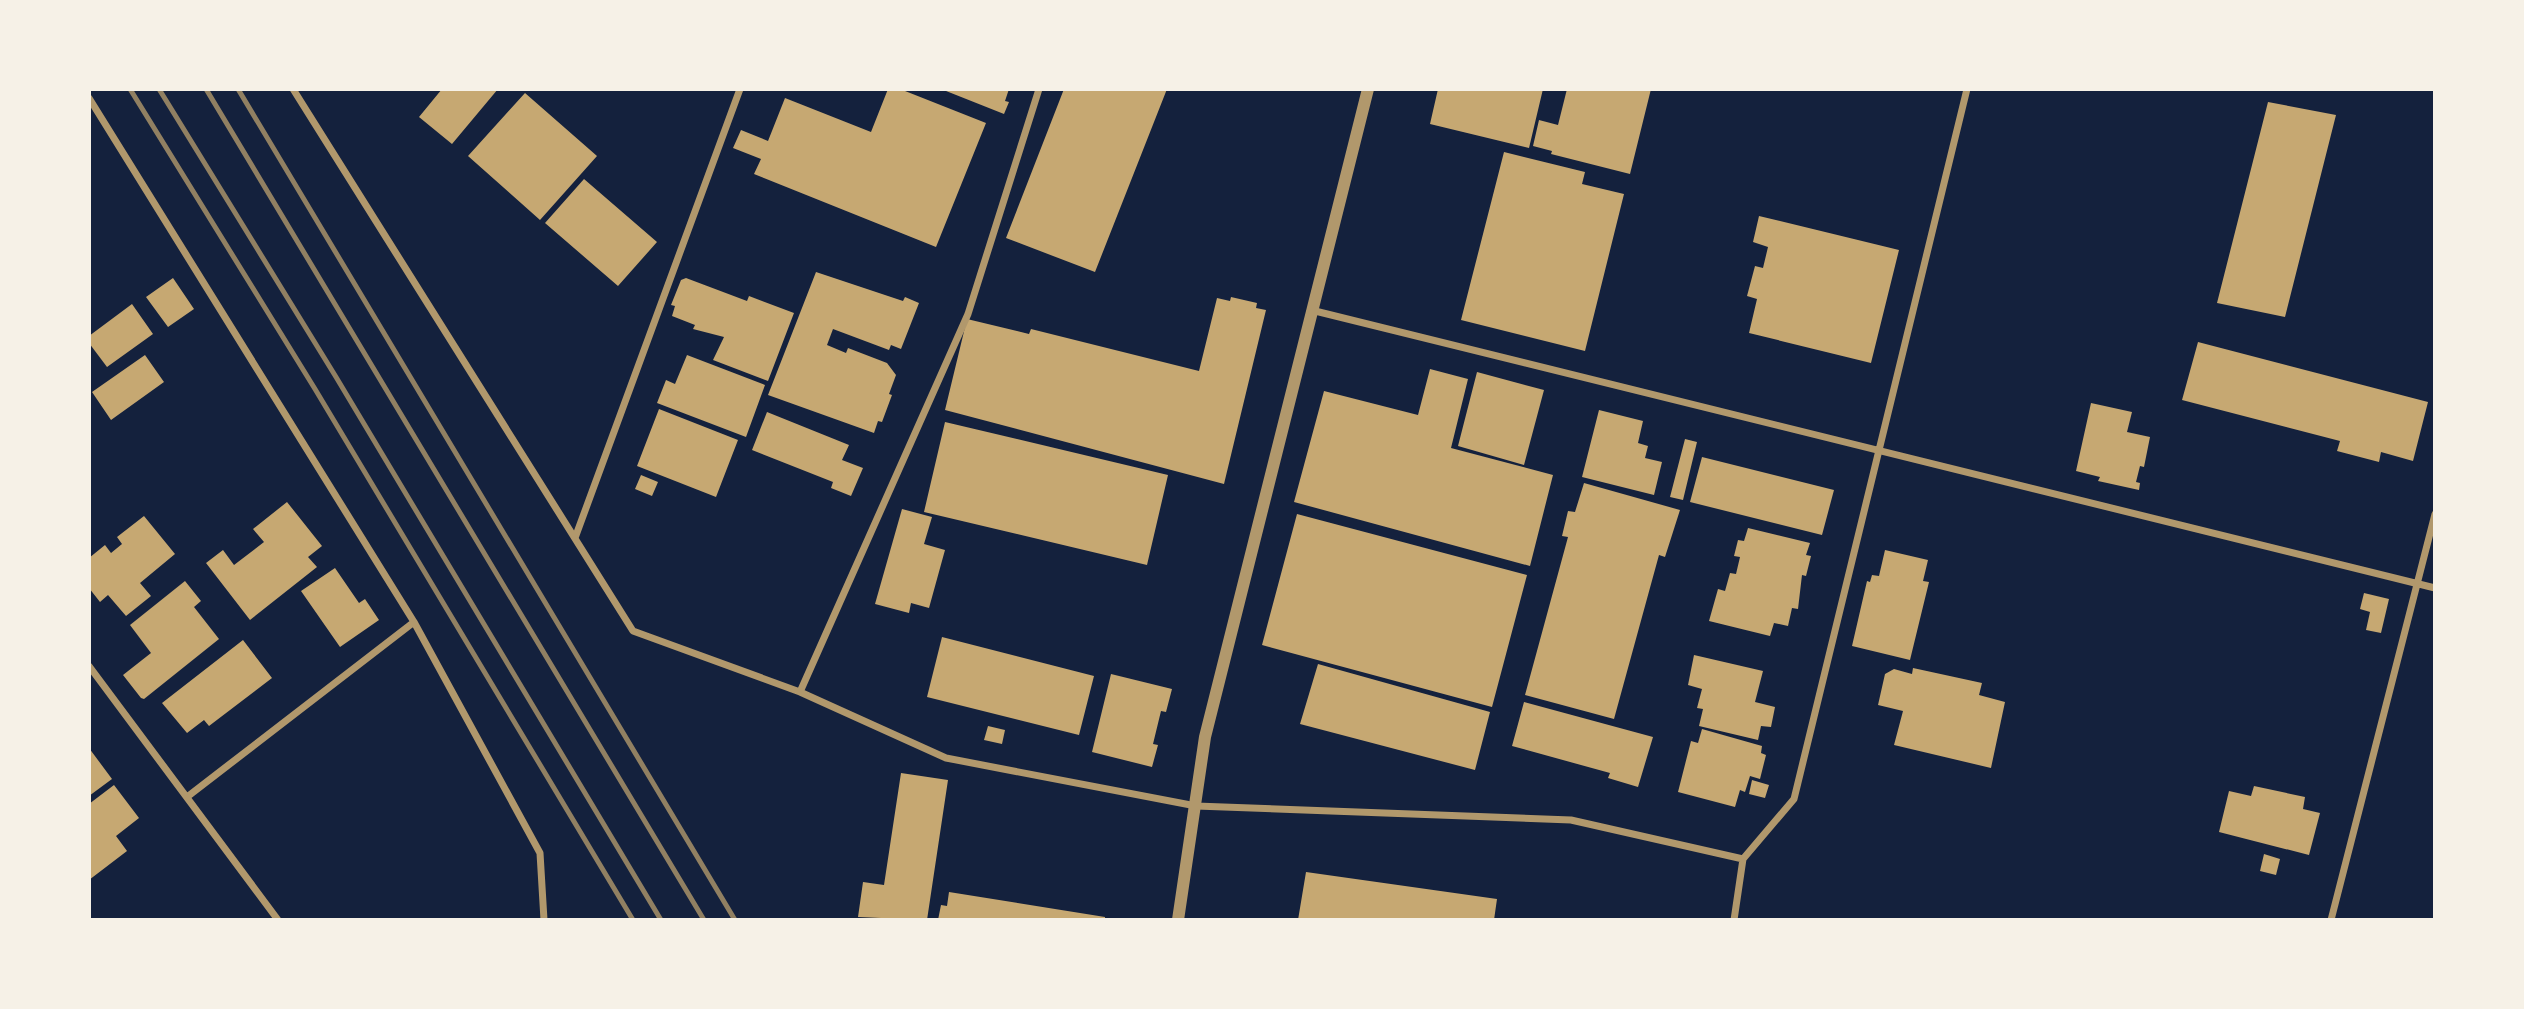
<svg xmlns="http://www.w3.org/2000/svg" width="2524" height="1009" viewBox="0 0 2524 1009" font-family="'Source Sans 3',sans-serif">
<style>
.building{fill:#c6a872}
.lines{fill:none;stroke-linecap:round;stroke-linejoin:round}
.minor{stroke:#b1986c;stroke-width:7}
.tertiary{stroke:#b1986c;stroke-width:12}
.rail{stroke:#918062;stroke-width:5}
</style>
<rect width="100%" height="100%" fill="#14213d"/>
<path class="building" d="M442,89H498L452,144L419,117Z
M888,89H900L986,123L936,247L754,174L761,159L733,148L741,130L768,141L785,98L871,132Z
M941,89H1009L1005,101L1009,102L1004,114Z
M1064,89H1167L1095,272L1006,238Z
M1438,89H1543L1529,148L1430,124Z
M1567,89H1651L1630,174L1551,154L1552,151L1533,146L1539,120L1558,125Z
M525,93L597,156L540,220L468,156Z
M2268,102L2336,115L2285,317L2217,303Z
M1504,152L1585,172L1582,184L1624,194L1585,351L1461,320Z
M584,179L657,242L618,286L545,223Z
M1759,216L1899,250L1871,363L1749,333L1757,299L1747,296L1755,266L1763,268L1768,247L1753,242Z
M816,272L903,301L905,297L919,303L901,349L891,345L889,350L833,329L827,345L846,353L848,348L887,363L896,375L889,394L892,395L882,422L878,421L874,433L768,395Z
M173,278L194,309L168,327L146,297Z
M686,278L747,301L749,296L794,313L768,381L713,360L724,337L693,329L695,325L672,316L675,306L671,305L681,280Z
M1231,297L1257,303L1256,308L1266,310L1224,484L945,410L967,319L1029,334L1031,329L1199,371L1217,298L1230,301Z
M132,304L153,334L107,367L89,343V336Z
M2198,342L2428,402L2413,461L2381,452L2379,462L2337,451L2340,441L2182,400Z
M145,355L164,382L111,420L92,392Z
M687,355L765,385L746,437L657,403L666,380L675,384Z
M1430,369L1468,379L1451,448L1553,475L1530,566L1294,502L1324,391L1418,415Z
M1477,372L1544,390L1524,465L1458,446Z
M2091,403L2132,412L2127,432L2150,437L2144,467L2140,466L2136,482L2140,483L2139,490L2098,481L2100,477L2076,471Z
M659,409L738,440L716,497L637,466Z
M1599,410L1643,421L1638,443L1648,446L1645,458L1662,462L1654,495L1582,477Z
M767,412L849,445L842,460L863,468L851,496L831,488L833,482L752,450Z
M945,422L1168,475L1147,565L924,512Z
M1685,439L1697,442L1683,500L1670,497Z
M1702,457L1834,490L1822,535L1690,502Z
M641,475L658,482L652,496L635,489Z
M1584,483L1680,510L1665,557L1659,555L1614,719L1525,695L1568,537L1562,536L1568,511L1575,512Z
M287,502L322,546L308,557L317,567L250,620L206,563L223,550L234,565L264,542L253,529Z
M902,509L932,517L924,544L945,550L929,608L911,603L909,613L875,604Z
M1297,514L1527,575L1492,707L1262,645Z
M144,516L175,554L140,583L151,596L126,616L108,595L100,602L89,588V558L105,545L111,553L122,544L117,537Z
M1748,528L1810,543L1806,555L1811,556L1806,576L1802,575L1798,609L1792,608L1788,626L1774,623L1770,636L1709,621L1718,589L1725,591L1730,573L1736,574L1740,557L1734,556L1738,540L1744,541Z
M1885,550L1928,560L1923,581L1929,582L1910,660L1852,646L1867,581L1870,582L1872,575L1879,576Z
M335,568L359,603L365,599L379,620L340,647L301,591Z
M185,581L201,601L194,607L219,639L144,699L141,698L123,675L151,653L130,625Z
M2364,593L2389,599L2381,633L2366,630L2370,612L2360,609Z
M942,637L1094,676L1079,735L927,697Z
M243,640L272,678L209,726L204,720L187,733L162,703Z
M1694,655L1763,671L1755,702L1775,707L1771,727L1761,726L1758,740L1699,726L1703,709L1697,708L1702,689L1688,685Z
M1318,664L1490,712L1475,770L1300,724Z
M1913,668L1982,683L1979,695L2005,702L1991,768L1894,745L1903,711L1878,705L1885,674L1894,669L1912,674Z
M1111,674L1172,689L1166,712L1161,711L1153,744L1158,745L1152,767L1092,752Z
M1524,702L1653,737L1638,787L1608,778L1610,773L1512,746Z
M988,726L1005,730L1002,744L984,740Z
M1702,729L1762,746L1761,753L1766,755L1760,779L1750,776L1745,792L1740,790L1735,807L1678,792L1691,741L1698,743Z
M89,748L112,779L89,796Z
M901,773L948,780L927,920L858,917L863,882L884,885Z
M1752,780L1769,785L1765,798L1749,794Z
M114,785L139,818L116,836L127,851L89,880V804Z
M2254,786L2305,797L2303,809L2320,813L2309,855L2219,832L2229,791L2251,796Z
M2264,854L2280,859L2276,875L2260,871Z
M1306,872L1497,899L1494,920H1298Z
M949,892L1105,917V920H938L941,905L947,906Z"/>
<g class="lines">
<path class="minor" d="M293,89L633,631L800,692L946,758L1196,806L1571,820L1743,859
M89,98L414,622L540,853L544,920
M1311,310L2435,588
M575,538L740,89
M89,666L278,920
M800,692L968,314L1039,89
M187,797L414,622
M1734,920L1743,859L1794,799L1967,89
M2331,920L2435,514"/>
<path class="tertiary" d="M1178,920L1205,737L1368,89"/>
<path class="rail" d="M130,89L315,389L633,920
M159,89L336,377L661,920
M206,89L704,920
M238,89L735,920"/>
</g>
<rect width="2524" height="1009" fill="none" stroke="#f6f1e7" stroke-width="182"/>
</svg>
